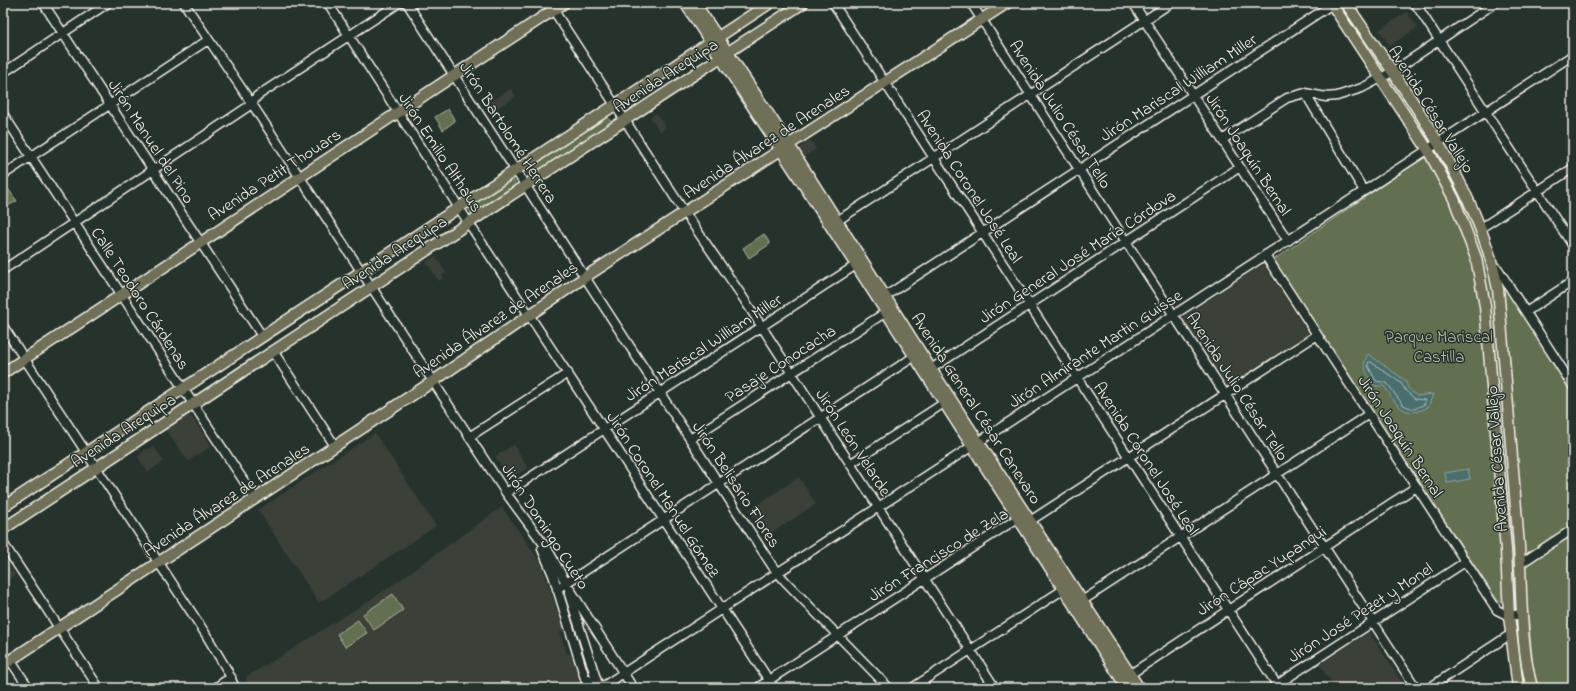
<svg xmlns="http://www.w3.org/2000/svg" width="1576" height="691" viewBox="0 0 1576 691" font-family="'Indie Flower',sans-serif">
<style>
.built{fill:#3a4138}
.green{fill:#627051;stroke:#abb09c}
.water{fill:#496e6d;stroke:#8da29e}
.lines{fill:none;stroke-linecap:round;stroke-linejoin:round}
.shore{stroke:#b0bdb7;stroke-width:1}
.minor-casing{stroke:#f4f1e8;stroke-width:11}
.major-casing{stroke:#f4f1e8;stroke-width:13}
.minor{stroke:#26332d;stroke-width:8}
.major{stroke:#706f59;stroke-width:10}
.labels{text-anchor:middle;stroke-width:3;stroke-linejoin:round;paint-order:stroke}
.street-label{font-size:17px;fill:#f4f1e8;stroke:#26332d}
.park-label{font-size:17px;fill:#babdac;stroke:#26332d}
</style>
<rect width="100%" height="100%" fill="#26332d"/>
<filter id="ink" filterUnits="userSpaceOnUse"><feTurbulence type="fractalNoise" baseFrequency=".025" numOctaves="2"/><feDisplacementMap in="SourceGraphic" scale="8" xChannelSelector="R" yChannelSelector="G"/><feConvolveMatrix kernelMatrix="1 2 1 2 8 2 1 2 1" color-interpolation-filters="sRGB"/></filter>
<g filter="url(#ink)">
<path class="built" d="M1407,12L1418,27L1390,46L1379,30Z
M511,89L516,97L494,110L489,102Z
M656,113L666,128L660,132L650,117Z
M810,140L816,149L802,158L796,150Z
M435,256L446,273L442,275L444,278L439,281L426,262Z
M1263,264L1310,335L1228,388L1182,317Z
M189,413L212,446L188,461L165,429Z
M375,433L436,526L319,603L258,510Z
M514,445L528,468L509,479L495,456Z
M153,446L164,461L148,472L138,457L146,449H149Z
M799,477L816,504L767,536L749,510Z
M502,507L541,563L564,631L560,633L567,654L571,653L582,688H248L246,677L283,655L381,593Z
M3,559L15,575L3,583Z
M1369,632L1406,688H1335L1319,664Z"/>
<path class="green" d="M1346,7L1386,67L1379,70L1341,11Z
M1393,78L1430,134L1425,138L1388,80Z
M448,109L455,121L443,130L435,117Z
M608,117L611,122L609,126L530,176L525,169L601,119Z
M1427,155L1460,219L1480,264L1475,239L1438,157L1441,155L1501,273L1573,388V688H1539L1533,668L1527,602L1504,604L1498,601L1273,260Z
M510,179H513L516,185L515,187L475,213H471L468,207Z
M3,182L17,201L6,207L3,202Z
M764,234L770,244L749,258L743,248Z
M393,594L403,610L374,630L363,614Z
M1516,618H1519L1530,688H1521L1514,620Z
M358,620L367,633L345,647L337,634Z"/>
<path class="water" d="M1368,354L1406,381C1406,388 1412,392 1417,396L1433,394L1428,407C1404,420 1396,404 1384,386H1375C1368,376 1360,366 1368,354Z
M1468,469L1470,479L1447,483L1445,473Z"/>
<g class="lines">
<path class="shore" d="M1369,362H1371L1401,383L1406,391L1415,399L1425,400V404L1414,409L1403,405L1387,383L1376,381L1368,366Z"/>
<defs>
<path id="minor" d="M43,3L262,336
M184,3L252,104L506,493L548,550L566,583L633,688
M328,3L472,228L774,688
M407,3L773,567L785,581L889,688
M549,3L685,213L740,293L995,688
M833,3L1279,688
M971,3L1416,688
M1133,3L1288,241
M1415,3L1573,246
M3,73L108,3
M1305,93L1364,191
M3,114L255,498
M1222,140L1287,98L1305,93L1326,97L1337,96L1362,88L1392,72L1495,3
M3,175L208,40
M837,221L1171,3
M1481,228L1573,168
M1265,255L1497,610L1509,616L1522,614
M1493,266L1498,269L1573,386
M3,270L252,104L257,96L399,3
M881,299L1334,3
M1526,312L1573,281
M3,326L205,633L227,670L235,688
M273,351L335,446
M931,369L1240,167
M469,437L568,373
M690,439L886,312
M850,464L944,403
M506,493L856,265
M3,543L99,688
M542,549L553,575L588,688
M1520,564L1573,529
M557,589L915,356
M569,594L599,688
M1082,601L1369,414
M10,660L29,688
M1126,677L1416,487
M585,678L599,686L605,685L1573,55
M215,688L231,677
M757,688L1018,518L1030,521L1317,335
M912,688L1064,589
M1272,688L1465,562
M1429,688L1511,634"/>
<path id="major" d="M685,3L856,265L1127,688
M695,3L789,145L931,369L1139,688
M1331,3L1428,150L1454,199L1476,258L1485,306L1506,550L1509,616L1518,688
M1346,3C1404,90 1478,185 1498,289C1506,375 1512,460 1519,546C1522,593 1520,642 1532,688
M3,373L564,3
M3,507L770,3
M3,529L803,3
M3,665L432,382L585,277L1007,3"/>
</defs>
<use href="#minor" class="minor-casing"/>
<use href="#major" class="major-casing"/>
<use href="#minor" class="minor"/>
<use href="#major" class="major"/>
</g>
</g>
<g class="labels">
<g class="street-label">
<text transform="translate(665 75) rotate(-33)" y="6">Avenida Arequipa</text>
<text transform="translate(1178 87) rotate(-33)" y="6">Jirón Mariscal William Miller</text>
<text transform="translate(1432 109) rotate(58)" y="6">Avenida César Vallejo</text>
<text transform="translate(1061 114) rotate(57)" y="6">Avenida Julio César Tello</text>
<text transform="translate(509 132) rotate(57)" y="6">Jirón Bartolomé Herrera</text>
<text transform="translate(152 141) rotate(57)" y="6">Jirón Manuel del Pino</text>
<text transform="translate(766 141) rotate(-33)" y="6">Avenida Álvarez de Arenales</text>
<text transform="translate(441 152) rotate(57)" y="6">Jirón Emilio Althaus</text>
<text transform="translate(1249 154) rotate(57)" y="6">Jirón Joaquín Bernal</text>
<text transform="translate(274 174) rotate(-33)" y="6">Avenida Petit Thouars</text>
<text transform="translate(970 186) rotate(57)" y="6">Avenida Coronel José Leal</text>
<text transform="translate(394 252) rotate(-33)" y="6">Avenida Arequipa</text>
<text transform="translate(1077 256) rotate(-33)" y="6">Jirón General José María Córdova</text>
<text transform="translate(141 298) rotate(57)" y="6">Calle Teodoro Cárdenas</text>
<text transform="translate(495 319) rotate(-34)" y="6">Avenida Álvarez de Arenales</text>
<text transform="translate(703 347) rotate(-33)" y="6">Jirón Mariscal William Miller</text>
<text transform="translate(1095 348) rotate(-33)" y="6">Jirón Almirante Martin Guisse</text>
<text transform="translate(780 363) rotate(-33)" y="6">Pasaje Conocacha</text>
<text transform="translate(1238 386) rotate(57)" y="6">Avenida Julio César Tello</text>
<text transform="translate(977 408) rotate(57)" y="6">Avenida General César Canevaro</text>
<text transform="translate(123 430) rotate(-33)" y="6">Avenida Arequipa</text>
<text transform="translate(1401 436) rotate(57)" y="6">Jirón Joaquín Bernal</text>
<text transform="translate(854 442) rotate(57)" y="6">Jirón León Velarde</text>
<text transform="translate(1147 458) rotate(57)" y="6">Avenida Coronel José Leal</text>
<text transform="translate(1496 459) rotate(-94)" y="6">Avenida César Vallejo</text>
<text transform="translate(737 484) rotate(57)" y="6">Jirón Belisario Flores</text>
<text transform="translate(664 494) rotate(57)" y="6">Jirón Coronel Manuel Gómez</text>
<text transform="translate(226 499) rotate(-33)" y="6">Avenida Álvarez de Arenales</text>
<text transform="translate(546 526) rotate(57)" y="6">Jirón Domingo Cueto</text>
<text transform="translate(938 554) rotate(-32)" y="6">Jirón Francisco de Zela</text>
<text transform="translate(1261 570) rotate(-33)" y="6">Jirón Cápac Yupanqui</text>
<text transform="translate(1360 612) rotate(-33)" y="6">Jirón José Pezet y Monel</text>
</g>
<g class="park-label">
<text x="1439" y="342">Parque Mariscal<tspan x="1439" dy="20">Castilla</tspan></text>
</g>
</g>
<rect width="1576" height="691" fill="none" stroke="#26332d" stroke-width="16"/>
<rect x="8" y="8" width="1560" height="675" fill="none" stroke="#f4f1e8" stroke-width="1.5" filter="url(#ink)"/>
</svg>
